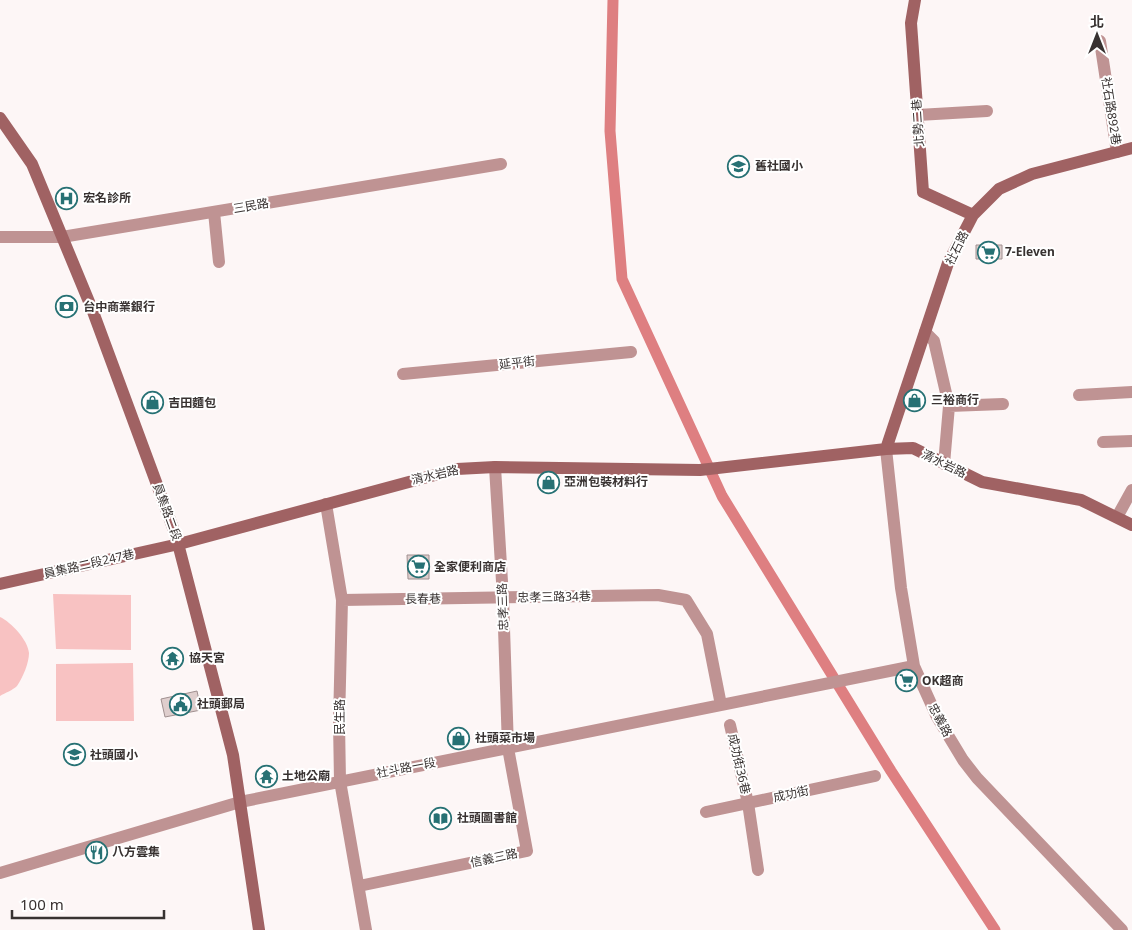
<svg xmlns="http://www.w3.org/2000/svg" width="1132" height="930" viewBox="0 0 1132 930" font-family="'Noto Sans','Noto Sans TC',sans-serif">
<style>
.green{fill:#f8c2c2}
.lines{fill:none;stroke-linecap:round;stroke-linejoin:round}
.canal{stroke:#de7f81;stroke-width:11}
.building{fill:#dfcecd;stroke:#a09090}
.street{stroke:#bf9393;stroke-width:12}
.secondary{stroke:#a06263;stroke-width:12}
.labels{text-anchor:middle;stroke-width:4;stroke-linejoin:round;paint-order:stroke}
.street-label{font-size:12px;fill:#383231;stroke:#fff}
.poi-label{font-size:12px;font-weight:bold;fill:#383231;stroke:#fff;text-anchor:start}
</style>
<rect width="100%" height="100%" fill="#fdf6f6"/>
<path class="green" d="M53,594L131,595V650L56,649Z
M0,617C11,622 28,640 29,653C29,663 23,677 17,686C13,690 5,693 0,696Z
M133,663L134,721H56V664Z"/>
<g class="lines">
<path class="canal" d="M613,0L610,131L622,279L722,496L891,771L995,930"/>
</g>
<path class="building" d="M976,245H1002V259H976Z
M407,555H429V579H408Z
M197,691L201,710L165,717L161,699Z"/>
<g class="lines">
<path class="street" d="M1100,41L1117,152
M918,115L987,111
M214,212L219,262
M0,237H62L501,164
M925,332L934,341L949,406L944,464
M403,374L631,352
M1079,395L1132,392
M949,406L1003,404
M1103,442L1132,441
M886,449L901,588L914,666L937,717L963,760L977,778L1122,930
M326,504L342,600L339,722L340,781L366,930
M1117,517L1132,490
M342,600L658,595L686,600L707,634L721,705
M730,725L748,803L758,870
M706,812L875,776
M0,873L240,802L914,666
M359,886L527,851L508,748L503,598L495,467"/>
<path class="secondary" d="M915,0L911,23L923,192L973,215
M0,118L32,164L92,309L176,536L233,755L259,930
M886,449L948,263L973,215L999,189L1032,174L1132,148
M0,584L179,544L457,469L495,467L700,470L886,449L913,448L982,482L1081,500L1132,525"/>
</g>
<defs>
<symbol id="school-ring" viewBox="-11 -11 22 22"><circle r="9.5" fill="#fff" stroke="#277174" stroke-width="1.5"/><path d="M0-5L7-2L0 1L-7-2ZM-4 1L0 2.5L4 1V4Q0 6-4 4Z" fill="#277174"/></symbol>
<symbol id="hospital-ring" viewBox="-11 -11 22 22"><circle r="9.5" fill="#fff" stroke="#277174" stroke-width="1.5"/><path d="M-5-5h3v3.5h4V-5h3V5h-3V1.5h-4V5h-3Z" fill="#277174"/></symbol>
<symbol id="supermarket-ring" viewBox="-11 -11 22 22"><circle r="9.5" fill="#fff" stroke="#277174" stroke-width="1.5"/><path d="M-6-5.5h2.5l.6 2H6L4.5 2H-2.5L-4.4-4H-6ZM-1.5 3.2a1.3 1.3 0 1 0 .1 0ZM3 3.2a1.3 1.3 0 1 0 .1 0Z" fill="#277174"/></symbol>
<symbol id="bank-ring" viewBox="-11 -11 22 22"><circle r="9.5" fill="#fff" stroke="#277174" stroke-width="1.5"/><path d="M-6-4H6V4H-6ZM0-2.3a2.3 2.3 0 1 0 0 4.6a2.3 2.3 0 1 0 0-4.6Z" fill="#277174"/></symbol>
<symbol id="shop-ring" viewBox="-11 -11 22 22"><circle r="9.5" fill="#fff" stroke="#277174" stroke-width="1.5"/><path d="M-5-2.5h2.3a2.7 3.5 0 0 1 5.4 0H5L5.5 6h-11ZM-1.5-2.5h3a1.5 2.3 0 0 0-3 0Z" fill="#277174"/></symbol>
<symbol id="temple-ring" viewBox="-11 -11 22 22"><circle r="9.5" fill="#fff" stroke="#277174" stroke-width="1.5"/><path d="M0-6L5-2H3V0L6.5 2.5H4V6H1.5V3h-3V6H-4V2.5H-6.5L-3 0V-2H-5Z" fill="#277174"/></symbol>
<symbol id="civic-ring" viewBox="-11 -11 22 22"><circle r="9.5" fill="#fff" stroke="#277174" stroke-width="1.5"/><path d="M-.6-6.5H3V-4.5H.6V-3L4-1V1h2V6H-6V1h2V-1L-.6-3ZM-1.2 2.5V6h2.4V2.5Z" fill="#277174"/></symbol>
<symbol id="library-ring" viewBox="-11 -11 22 22"><circle r="9.5" fill="#fff" stroke="#277174" stroke-width="1.5"/><path d="M-6-4Q-3-5.5-.7-3.5V5Q-3 3-6 4ZM6-4Q3-5.5 .7-3.5V5Q3 3 6 4Z" fill="#277174"/></symbol>
<symbol id="restaurant-ring" viewBox="-11 -11 22 22"><circle r="9.5" fill="#fff" stroke="#277174" stroke-width="1.5"/><path d="M-5-6h1v4h1v-4h1v4h1v-4h1v5L-1.5 .5V6h-2V.5L-5-1ZM5-6V6H3V1.5H1.5Q1.5-4 5-6Z" fill="#277174"/></symbol>
</defs>
<g fill-rule="evenodd">
<use href="#school-ring" x="726" y="154" width="25" height="25"/>
<use href="#hospital-ring" x="54" y="186" width="25" height="25"/>
<use href="#supermarket-ring" x="976" y="240" width="25" height="25"/>
<use href="#bank-ring" x="54" y="294" width="25" height="25"/>
<use href="#shop-ring" x="902" y="388" width="25" height="25"/>
<use href="#shop-ring" x="140" y="390" width="25" height="25"/>
<use href="#shop-ring" x="536" y="470" width="25" height="25"/>
<use href="#supermarket-ring" x="406" y="554" width="25" height="25"/>
<use href="#temple-ring" x="160" y="646" width="25" height="25"/>
<use href="#supermarket-ring" x="894" y="668" width="25" height="25"/>
<use href="#civic-ring" x="168" y="692" width="25" height="25"/>
<use href="#shop-ring" x="446" y="726" width="25" height="25"/>
<use href="#school-ring" x="62" y="742" width="25" height="25"/>
<use href="#temple-ring" x="254" y="764" width="25" height="25"/>
<use href="#library-ring" x="428" y="806" width="25" height="25"/>
<use href="#restaurant-ring" x="84" y="840" width="25" height="25"/>
</g>
<g class="labels">
<g class="street-label">
<text transform="translate(1111 111) rotate(81)" y="4">社石路892巷</text>
<text transform="translate(918 123) rotate(-94)" y="4">北勢二巷</text>
<text transform="translate(251 206) rotate(-10)" y="4">三民路</text>
<text transform="translate(957 248) rotate(-64)" y="4">社石路</text>
<text transform="translate(517 363) rotate(-6)" y="4">延平街</text>
<text transform="translate(944 464) rotate(26)" y="4">清水岩路</text>
<text transform="translate(435 475) rotate(-13)" y="4">清水岩路</text>
<text transform="translate(167 512) rotate(70)" y="4">員集路二段</text>
<text transform="translate(89 564) rotate(-13)" y="4">員集路二段247巷</text>
<text transform="translate(554 597) rotate(-1)" y="4">忠孝三路34巷</text>
<text transform="translate(423 599) rotate(-1)" y="4">長春巷</text>
<text transform="translate(503 607) rotate(-92)" y="4">忠孝三路</text>
<text transform="translate(340 717) rotate(-90)" y="4">民生路</text>
<text transform="translate(940 720) rotate(62)" y="4">忠義路</text>
<text transform="translate(739 764) rotate(77)" y="4">成功街36巷</text>
<text transform="translate(406 768) rotate(-11)" y="4">社斗路一段</text>
<text transform="translate(791 794) rotate(-12)" y="4">成功街</text>
<text transform="translate(494 858) rotate(-12)" y="4">信義三路</text>
</g>
<g class="poi-label">
<text x="755" y="170">舊社國小</text>
<text x="83" y="202">宏名診所</text>
<text x="1005" y="256">7-Eleven</text>
<text x="83" y="311">台中商業銀行</text>
<text x="931" y="404">三裕商行</text>
<text x="168" y="407">吉田麵包</text>
<text x="564" y="486">亞洲包裝材料行</text>
<text x="434" y="571">全家便利商店</text>
<text x="189" y="662">協天宮</text>
<text x="922" y="685">OK超商</text>
<text x="197" y="708">社頭郵局</text>
<text x="475" y="742">社頭菜市場</text>
<text x="90" y="759">社頭國小</text>
<text x="282" y="780">土地公廟</text>
<text x="457" y="822">社頭圖書館</text>
<text x="112" y="856">八方雲集</text>
</g>
</g>
<g transform="translate(1097 35)" stroke="#ffffff" stroke-width="4" paint-order="stroke">
<path d="M0-4L9 19L0 12L-9 19Z" fill="#383231"/>
<text y="-8" font-size="14" font-weight="bold" text-anchor="middle" fill="#383231">北</text>
</g>
<path d="M12 910v8h152v-8" fill="none" stroke="#383231" stroke-width="2.5"/>
<text x="20" y="910" font-size="15" fill="#383231" stroke="#ffffff" stroke-width="4" paint-order="stroke">100 m</text>
</svg>
